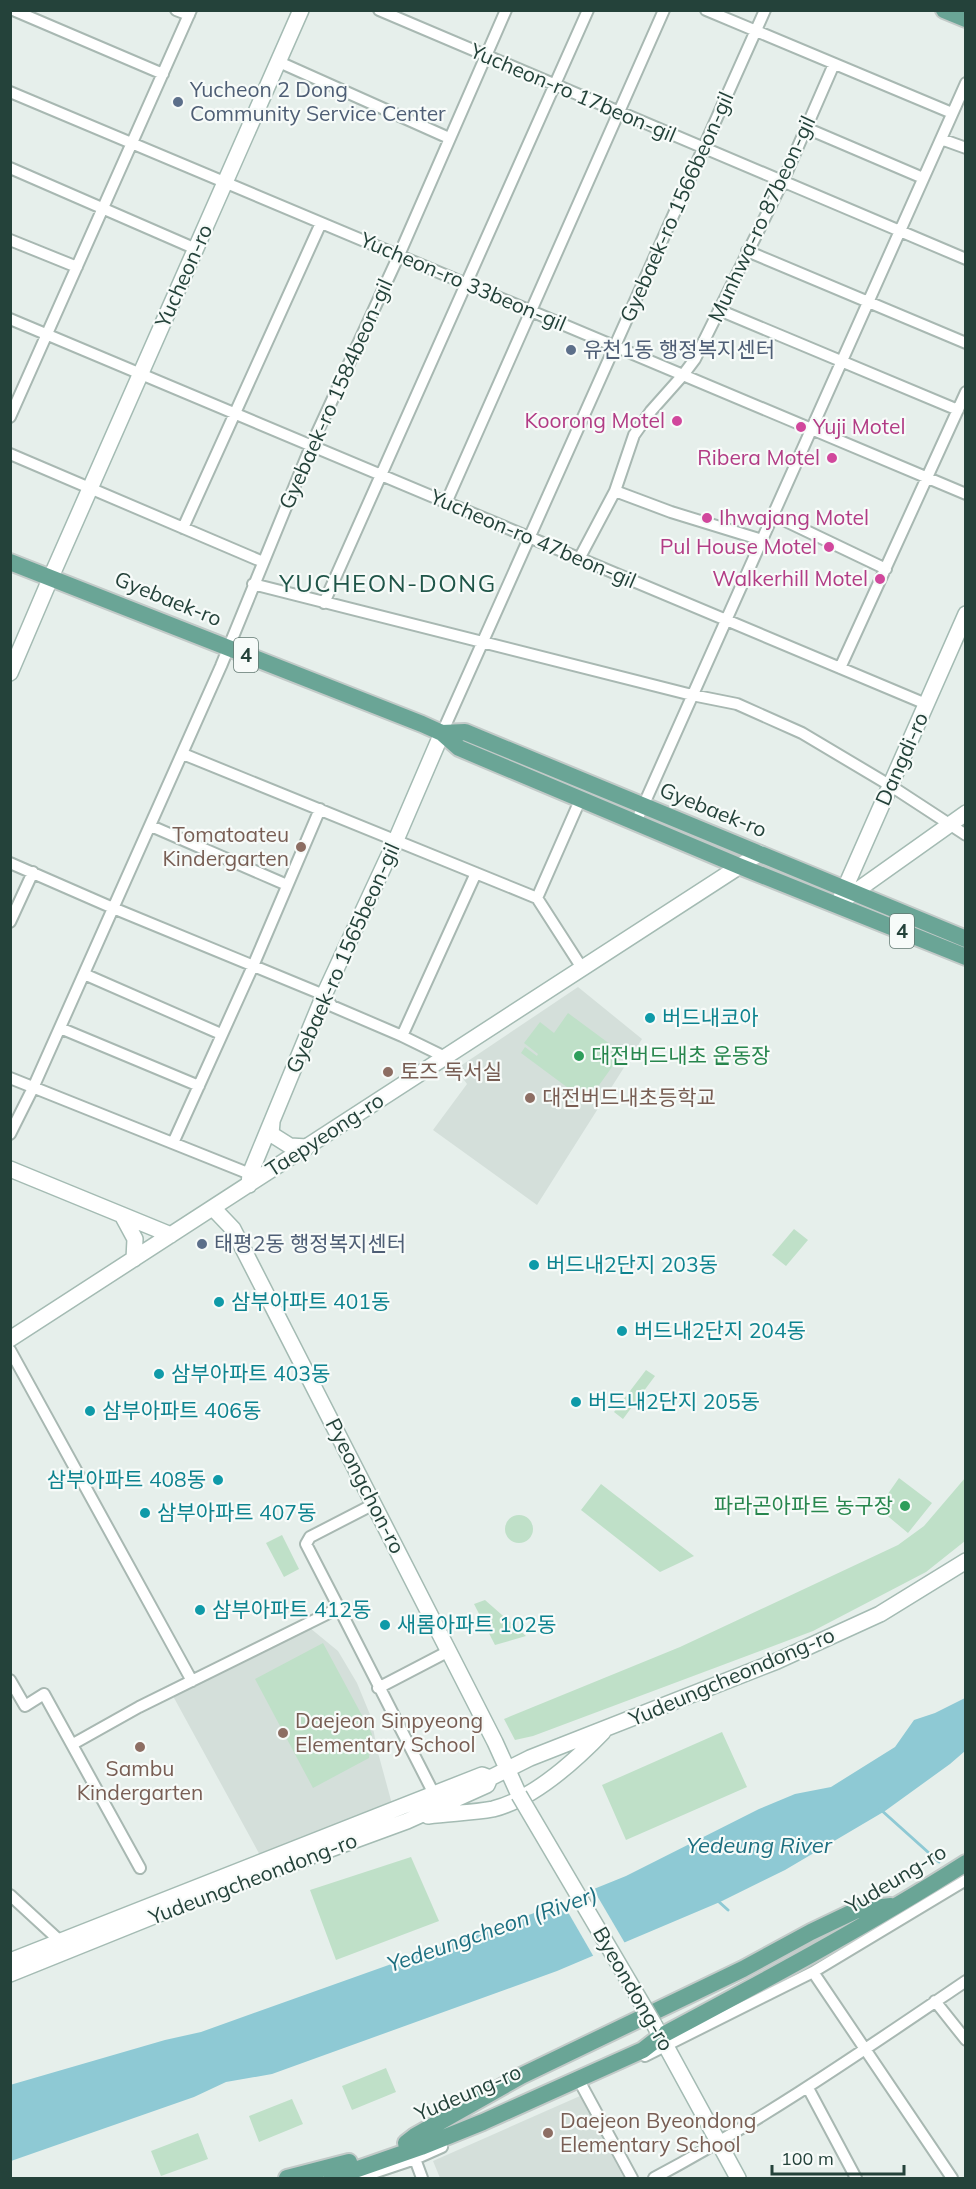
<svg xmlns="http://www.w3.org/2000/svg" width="976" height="2189" viewBox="0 0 976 2189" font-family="Mulish,'Noto Sans KR',sans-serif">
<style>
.built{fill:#d4dfda}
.green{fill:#bfe0c8}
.water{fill:#8ec9d4}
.pier{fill:#e6efeb}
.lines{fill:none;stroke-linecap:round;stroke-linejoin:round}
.stream{stroke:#8ec9d4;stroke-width:3}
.street-casing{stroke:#a8b8b2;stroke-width:14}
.secondary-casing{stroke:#a4bbb3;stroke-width:18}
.primary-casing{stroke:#c2cac8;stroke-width:20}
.street{stroke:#fff;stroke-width:10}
.secondary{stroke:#fff;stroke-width:15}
.primary{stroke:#6aa596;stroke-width:16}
.secondary-bridge-casing{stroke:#a4bbb3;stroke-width:18;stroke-linecap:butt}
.secondary-bridge{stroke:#fff;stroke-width:15}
.service-dot{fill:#5c6f8a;stroke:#f7fbf9;stroke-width:2}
.hotel-dot{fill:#d1479c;stroke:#f7fbf9;stroke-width:2}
.education-dot{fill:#8d6e63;stroke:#f7fbf9;stroke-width:2}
.culture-dot{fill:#0f9aa8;stroke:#f7fbf9;stroke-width:2}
.leisure-dot{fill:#2e9e5b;stroke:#f7fbf9;stroke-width:2}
.labels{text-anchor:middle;stroke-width:4.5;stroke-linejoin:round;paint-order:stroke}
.shield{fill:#f7fbf9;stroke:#637a73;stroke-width:1.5}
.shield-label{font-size:20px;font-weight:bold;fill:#24423a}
.service-label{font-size:21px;fill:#4e5e75;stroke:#f7fbf9;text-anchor:start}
.street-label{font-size:21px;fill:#24423a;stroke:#f7fbf9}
.hotel-label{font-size:21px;fill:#b23c85;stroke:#f7fbf9;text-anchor:end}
.education-label{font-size:21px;fill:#785e54;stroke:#f7fbf9;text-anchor:start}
.culture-label{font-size:21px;fill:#0d838f;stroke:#f7fbf9;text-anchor:start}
.leisure-label{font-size:21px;fill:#27864d;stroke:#f7fbf9;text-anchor:start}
.water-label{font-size:22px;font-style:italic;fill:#1c6f80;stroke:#f7fbf9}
.quarter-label{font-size:24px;letter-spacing:1.5px;fill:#1f5548;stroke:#f7fbf9}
</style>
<rect width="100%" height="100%" fill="#e6efeb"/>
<path class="built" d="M578,987L642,1039L537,1205L433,1130L467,1084L456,1069Z
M310,1628L338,1651L357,1683L371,1717L377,1749L392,1804L261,1857L173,1696Z
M580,2096L624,2178H440L433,2161Z"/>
<path class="green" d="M568,1013L622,1053L587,1102L521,1053L525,1047L537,1056L538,1054L524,1043L540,1022L554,1033Z
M794,1229L808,1240L786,1266L772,1255Z
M646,1370L655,1376L623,1419L614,1412Z
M899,1478L932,1503L908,1533L878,1508Z
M965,1478V1541L926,1572L813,1631L533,1736L515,1740L504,1719L680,1647L898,1545L924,1526Z
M601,1484L694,1556L660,1572L581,1510Z
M505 1529a14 14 0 1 1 28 0a14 14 0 1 1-28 0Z
M282,1535L299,1569L284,1577L266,1543Z
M485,1600L526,1636L495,1645L474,1604Z
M323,1643L372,1734L369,1758L313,1788L255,1679Z
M722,1732L747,1787L626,1840L602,1785Z
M411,1857L439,1921L336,1960L310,1890Z
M386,2068L396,2092L352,2110L342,2086Z
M292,2099L303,2124L259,2142L249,2116Z
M198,2133L208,2159L161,2176L151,2151Z"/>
<path class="water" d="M965,1698V1751L950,1764L885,1811L785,1870L720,1902L557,1971L272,2074L226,2082L194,2097L11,2161L10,2085L165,2040L201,2032L537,1912L626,1876L759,1809L795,1794L831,1787L895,1747L914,1720L935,1713Z"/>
<path class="pier" d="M592,1887L626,1945L595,1959L561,1900Z"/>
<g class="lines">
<path class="stream" d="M880,1809L939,1862
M718,1901L728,1910"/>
<defs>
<path id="street" d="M13,10L163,74
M176,10L189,15
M379,10L966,259
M706,10L952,113
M279,62L449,138
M10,92L966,494
M806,128L923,178
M941,139L966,148
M10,168L196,249
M10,240L77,267
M747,251L966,343
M719,310L958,410
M10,319L926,704
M10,417L191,10
M10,454L263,562
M615,491L671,512L762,540
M446,503L664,10
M773,515L886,569
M183,528L321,223
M579,559L615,491L634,435L651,411L683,375L695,359L783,181L834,64
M253,584L692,695L737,704L802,733L891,786L966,835
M324,603L588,10
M840,668L966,392
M442,733L765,10
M183,754L537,898L582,968
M636,822L966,83
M151,826L287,885
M10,863L113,908L324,995L332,1006L402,1036L445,1057
M537,898L581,798
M10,922L33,872
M84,974L221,1034
M60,1028L199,1086
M402,1036L476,873
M10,1078L250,1174
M10,1134L33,1088L221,666L311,446L399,255L506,10
M173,1143L253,966L320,809
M10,1350L192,1681
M339,1608L434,1794
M10,1680L25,1706L44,1694L140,1868
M378,1688L449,1651
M73,1744L139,1707L339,1608L306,1544L310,1537L374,1504
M10,1895L60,1941
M813,1972L952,2178
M935,2001L966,2040
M645,2056L813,1972L966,1880
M582,2086L632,2178
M808,2088L856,2178
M415,2159L422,2178
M358,2178L415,2159L442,2147
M654,2178C763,2120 864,2050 966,1981"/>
<path id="secondary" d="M10,673L51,577L301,10
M845,899L966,813
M838,904L966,614
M272,1122L271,1134L290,1146L307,1147
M10,1169L171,1235
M249,1185L250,1174L324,995L396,840L442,733
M213,1208L233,1229L495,1742L519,1795
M122,1215L135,1239L134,1259
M10,1339L760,853
M428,1816C449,1813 472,1813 493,1809C533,1799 575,1761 603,1732
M10,1961L482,1775L490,1778
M10,1974L216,1891L407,1821L487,1785L490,1778L530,1758L777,1661L880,1614L966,1561
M655,2026L738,2178"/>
<path id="primary" d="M944,10L966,19
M10,562L422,724L442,733L459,748L739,866L966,957
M442,733L465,732L966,939
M406,2143L415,2136L521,2076L743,1969L811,1932L857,1910L891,1906
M287,2178L349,2162
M332,2178L421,2147L483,2122L643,2050L661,2036C764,1981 867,1926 966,1863"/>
</defs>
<use href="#street" class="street-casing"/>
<use href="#secondary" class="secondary-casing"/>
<use href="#primary" class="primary-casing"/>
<use href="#street" class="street"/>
<use href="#secondary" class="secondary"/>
<use href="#primary" class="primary"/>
<defs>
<path id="secondary-bridge" d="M519,1795L654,2024"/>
</defs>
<use href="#secondary-bridge" class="secondary-bridge-casing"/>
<use href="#secondary-bridge" class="secondary-bridge"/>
</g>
<g class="service-dot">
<circle cx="178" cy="102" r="6"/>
<circle cx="571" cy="350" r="6"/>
<circle cx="202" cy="1244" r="6"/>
</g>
<g class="hotel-dot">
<circle cx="677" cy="421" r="6"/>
<circle cx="801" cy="427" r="6"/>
<circle cx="832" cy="458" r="6"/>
<circle cx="707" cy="518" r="6"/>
<circle cx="829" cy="547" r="6"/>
<circle cx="880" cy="579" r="6"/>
</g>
<g class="education-dot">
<circle cx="301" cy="847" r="6"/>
<circle cx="388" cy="1072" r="6"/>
<circle cx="530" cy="1098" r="6"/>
<circle cx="283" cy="1733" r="6"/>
<circle cx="140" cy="1747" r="6"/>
<circle cx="548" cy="2133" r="6"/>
</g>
<g class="culture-dot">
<circle cx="650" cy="1018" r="6"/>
<circle cx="534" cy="1265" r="6"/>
<circle cx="219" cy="1302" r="6"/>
<circle cx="622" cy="1331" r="6"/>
<circle cx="159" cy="1374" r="6"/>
<circle cx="576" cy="1402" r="6"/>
<circle cx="90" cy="1411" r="6"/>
<circle cx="218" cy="1480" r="6"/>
<circle cx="145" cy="1513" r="6"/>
<circle cx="200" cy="1610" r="6"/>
<circle cx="385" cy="1625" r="6"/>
</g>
<g class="leisure-dot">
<circle cx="579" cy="1056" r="6"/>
<circle cx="905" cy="1506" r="6"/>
</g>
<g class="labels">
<g class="shield">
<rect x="234" y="638" width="24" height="34" rx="4.5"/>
<rect x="890" y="914" width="24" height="34" rx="4.5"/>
</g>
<g class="shield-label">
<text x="246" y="662">4</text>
<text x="902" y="938">4</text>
</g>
<g class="service-label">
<text x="190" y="97">Yucheon 2 Dong<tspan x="190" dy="24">Community Service Center</tspan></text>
<text x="583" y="357">유천1동 행정복지센터</text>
<text x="214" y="1251">태평2동 행정복지센터</text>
</g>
<g class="street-label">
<text transform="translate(573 93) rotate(23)" y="7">Yucheon-ro 17beon-gil</text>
<text transform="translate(677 207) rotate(-66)" y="7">Gyebaek-ro 1566beon-gil</text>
<text transform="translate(762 219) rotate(-65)" y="7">Munhwa-ro 87beon-gil</text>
<text transform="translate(184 276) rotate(-66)" y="7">Yucheon-ro</text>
<text transform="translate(463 282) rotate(23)" y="7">Yucheon-ro 33beon-gil</text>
<text transform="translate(336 394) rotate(-66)" y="7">Gyebaek-ro 1584beon-gil</text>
<text transform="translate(533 539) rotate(23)" y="7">Yucheon-ro 47beon-gil</text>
<text transform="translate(168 599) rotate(22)" y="7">Gyebaek-ro</text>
<text transform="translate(902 759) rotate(-66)" y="7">Dangdi-ro</text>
<text transform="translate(713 810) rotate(22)" y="7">Gyebaek-ro</text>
<text transform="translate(343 958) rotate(-66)" y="7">Gyebaek-ro 1565beon-gil</text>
<text transform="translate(325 1135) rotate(-33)" y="7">Taepyeong-ro</text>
<text transform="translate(365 1486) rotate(63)" y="7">Pyeongchon-ro</text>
<text transform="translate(732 1677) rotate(-23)" y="7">Yudeungcheondong-ro</text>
<text transform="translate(253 1879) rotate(-21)" y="7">Yudeungcheondong-ro</text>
<text transform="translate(896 1879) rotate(-31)" y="7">Yudeung-ro</text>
<text transform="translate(633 1989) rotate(60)" y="7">Byeondong-ro</text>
<text transform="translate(468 2093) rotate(-23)" y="7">Yudeung-ro</text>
</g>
<g class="hotel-label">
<text x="665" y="428">Koorong Motel</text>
<text x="813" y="434" text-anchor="start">Yuji Motel</text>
<text x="820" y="465">Ribera Motel</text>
<text x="719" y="525" text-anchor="start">Ihwajang Motel</text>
<text x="817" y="554">Pul House Motel</text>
<text x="868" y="586">Walkerhill Motel</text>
</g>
<g class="education-label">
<text x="289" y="842" text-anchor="end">Tomatoateu<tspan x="289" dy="24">Kindergarten</tspan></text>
<text x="400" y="1079">토즈 독서실</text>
<text x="542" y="1105">대전버드내초등학교</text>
<text x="295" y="1728">Daejeon Sinpyeong<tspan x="295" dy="24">Elementary School</tspan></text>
<text x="140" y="1776" text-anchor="middle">Sambu<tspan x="140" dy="24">Kindergarten</tspan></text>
<text x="560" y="2128">Daejeon Byeondong<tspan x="560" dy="24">Elementary School</tspan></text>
</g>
<g class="culture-label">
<text x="662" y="1025">버드내코아</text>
<text x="546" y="1272">버드내2단지 203동</text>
<text x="231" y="1309">삼부아파트 401동</text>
<text x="634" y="1338">버드내2단지 204동</text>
<text x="171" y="1381">삼부아파트 403동</text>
<text x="588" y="1409">버드내2단지 205동</text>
<text x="102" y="1418">삼부아파트 406동</text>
<text x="206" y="1487" text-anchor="end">삼부아파트 408동</text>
<text x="157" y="1520">삼부아파트 407동</text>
<text x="212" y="1617">삼부아파트 412동</text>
<text x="397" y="1632">새롬아파트 102동</text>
</g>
<g class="leisure-label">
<text x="591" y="1063">대전버드내초 운동장</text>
<text x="893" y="1513" text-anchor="end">파라곤아파트 농구장</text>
</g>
<g class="water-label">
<text x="759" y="1853">Yedeung River</text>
<text transform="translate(492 1929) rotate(-19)" y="8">Yedeungcheon (River)</text>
</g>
<g class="quarter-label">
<text x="388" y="592">YUCHEON-DONG</text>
</g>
</g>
<rect width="976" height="2189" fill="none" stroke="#24423a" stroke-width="24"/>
<path d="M772 2165v9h132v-9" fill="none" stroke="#24423a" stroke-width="3"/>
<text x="781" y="2165" font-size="18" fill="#24423a" stroke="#f7fbf9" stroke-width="4.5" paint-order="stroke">100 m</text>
</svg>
